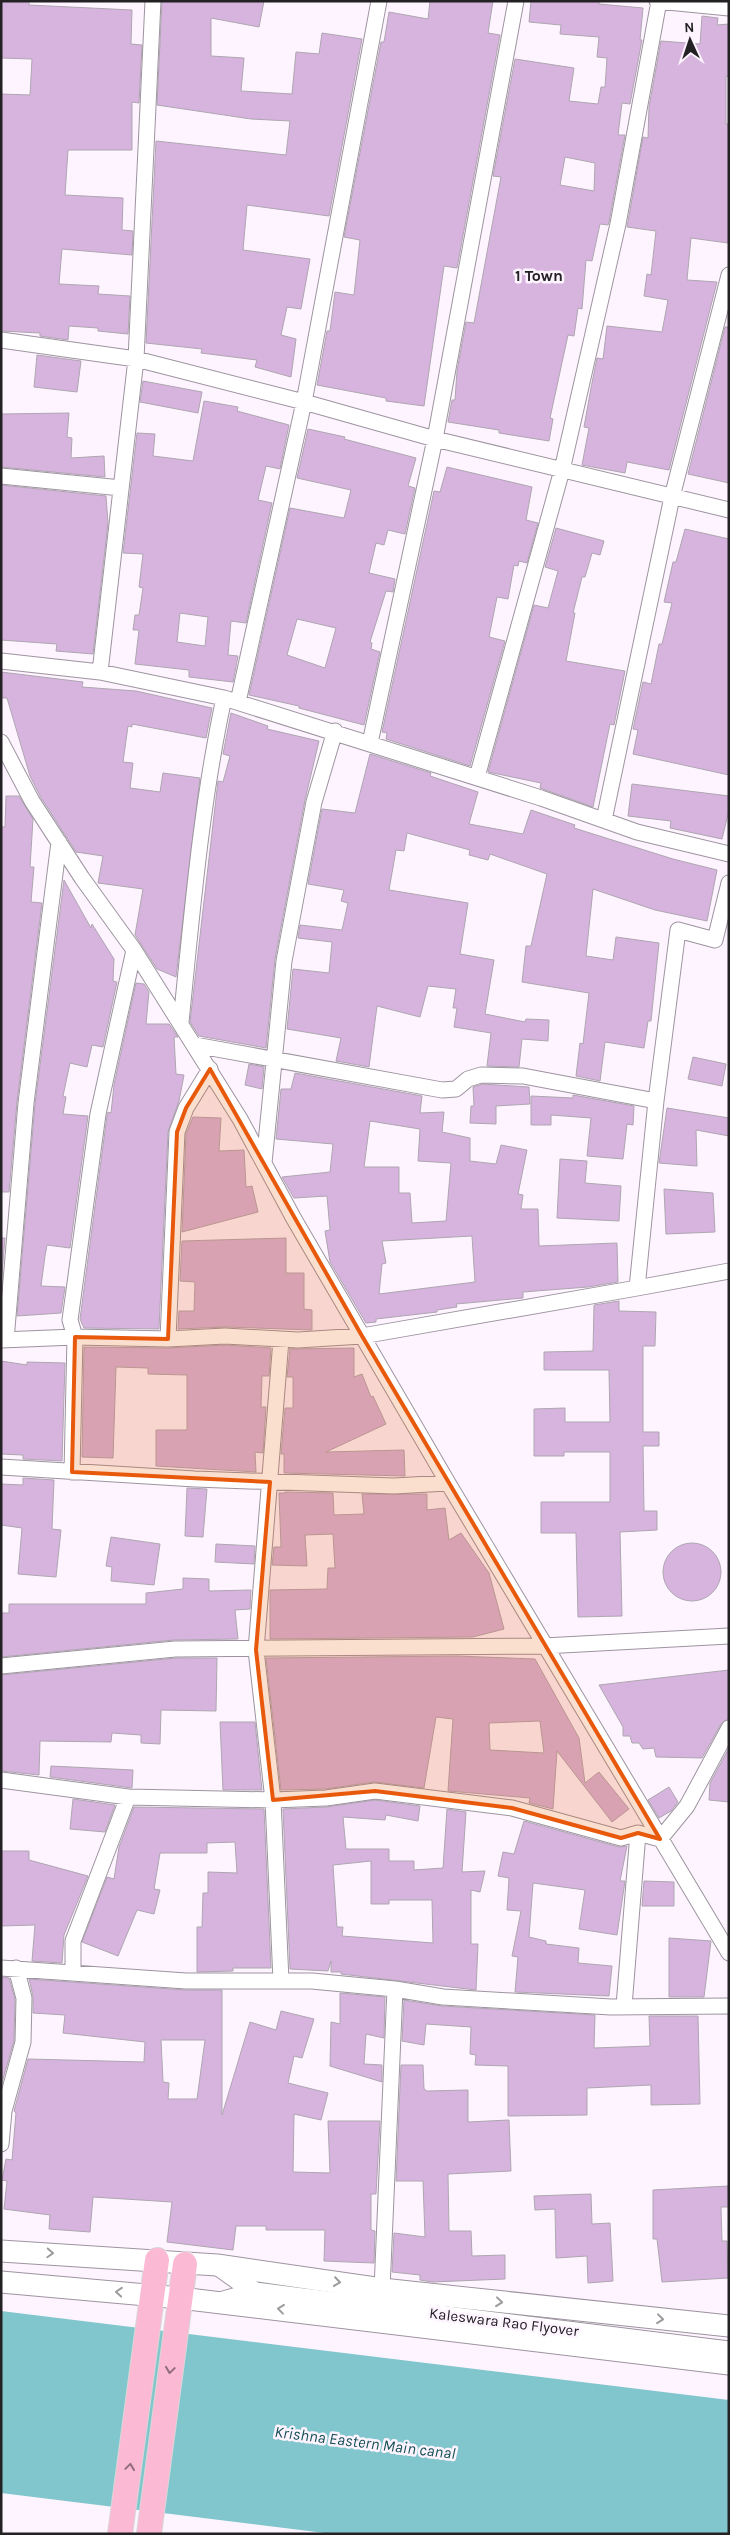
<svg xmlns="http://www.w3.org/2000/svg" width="730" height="2535" viewBox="0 0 730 2535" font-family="Karla,sans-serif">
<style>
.water{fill:#81c6cc}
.building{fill:#d6b4de;stroke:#afa6b1;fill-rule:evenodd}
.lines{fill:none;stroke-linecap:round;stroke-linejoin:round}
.minor-casing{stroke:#9d949f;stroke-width:17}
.tertiary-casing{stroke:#9d949f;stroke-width:21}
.secondary-casing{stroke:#9d949f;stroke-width:23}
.primary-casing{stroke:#d8d7d8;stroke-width:26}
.minor{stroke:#fff;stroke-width:15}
.tertiary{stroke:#fff;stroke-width:19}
.secondary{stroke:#fff;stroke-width:21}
.primary{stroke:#fbb9d3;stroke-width:24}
.oneway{stroke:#9c9b9d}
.oneway2{stroke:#906d7c}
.marked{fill:#e8590c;fill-opacity:0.2;stroke:#e8590c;stroke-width:4;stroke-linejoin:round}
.labels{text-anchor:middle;stroke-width:5;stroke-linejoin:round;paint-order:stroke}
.street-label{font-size:15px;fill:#242125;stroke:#fdf4ff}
.neighbourhood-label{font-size:16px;font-weight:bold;fill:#242125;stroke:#fdf4ff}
.water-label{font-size:16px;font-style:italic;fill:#145055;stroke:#fdf4ff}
</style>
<rect width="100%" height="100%" fill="#fdf4ff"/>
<path class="water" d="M1,2311L729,2400V2534H333L1,2493Z"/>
<path class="building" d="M1,1H29V5L132,10L131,44L142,45L139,103L132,102V150H68L65,195L123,198L122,230L133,231L132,255L62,249L59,284L99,286L98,294L130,296L128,334L98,331V328L69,326L68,340L40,336V333L1,331V94L30,95L32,59L1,58Z
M162,1H264L259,27L211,18V56L244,58L241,91L292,94L296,52L319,54L322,33L362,39L329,216L247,205L243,250L310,259L301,309L287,307L281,335L296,339L291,377L255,367L257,360L201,353L202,349L146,343L156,141L286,155L290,121L251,119L157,105Z
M430,1H493L488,33L500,35L457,268L444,266L424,406L386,401V398L317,385L327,331H330L335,292L354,295L360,240L344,237L381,42H384L389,12L428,19Z
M531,1H599V4L643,8L640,40H642L630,104L622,103L618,135H625L609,222L608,225L600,224L592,261L586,260L582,309L578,308L574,336L568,335L550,418L553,419L549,441L499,433V430L448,422L452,400H455L457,371L466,322L474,323L501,177L493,176L515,59L574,68L569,101L598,104L601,87H605L607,58L597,57L599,37L560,34L561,25L529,22ZM565,157L595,163L594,191L560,185Z
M702,16L718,18L717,25L729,24V77L726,76V124H729V236L728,243L691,238L687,280L717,282L669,470L627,462L625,473L582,465L589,428L584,427L591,388L597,358L603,359L607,326L662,332L668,300L644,296L647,274L651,275L656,231L627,227L643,137L648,138L649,107L661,41L700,44Z
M725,327H729V483L688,474Z
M37,355L81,361L77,392L34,387Z
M143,381L202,392L198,413L140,402Z
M204,401L238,407L237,411L289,425L280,469L266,466L258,500L272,503L246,623L231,621L228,655L238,656L233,682L189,677V670L135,664L139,630H133L135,615H139L143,588L139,587L143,554L123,553L137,433L155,434L153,456L193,461ZM180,613L208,617L205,646L177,642Z
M69,413L67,437L72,438L71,458L104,456L105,477L1,467V414Z
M308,429L345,437L344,439L416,458L408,486L415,488L405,534L388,530L384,545L376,543L369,573L395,579L393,592L386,591L370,642L372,643L371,649L380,652L364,725L299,708V706L249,695L290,508L344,518L351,490L297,478ZM297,619L336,628L325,668L287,655Z
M447,467L532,487L526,520L538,523L527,563L519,561L518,566L514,565L508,599L497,597L489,637L505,641L470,766L386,739L387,733L382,732L434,491L440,492Z
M1,485L106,496L108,523L93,654L56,651L57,644L1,640Z
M556,528L604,541L600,555L592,553L585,577H582L573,613H575L566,661L625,671L614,725L610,724L593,807L540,788L541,783L488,772L534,605L548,608L558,571L545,567Z
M685,529L729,539V775L633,754L638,730L633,729L643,682L651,684L659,644H662L672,603L664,602L673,562H676Z
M1,672L83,682L82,687L136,691L212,708L206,738L132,724V727L128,726L123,762L133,763L130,788L160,792L163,773L200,778L176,977L157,969L135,935L143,889L98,883L103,856L76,852L40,796L30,776L7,698H1Z
M231,713L268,726L267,729L319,741L305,800L275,959L266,1048L199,1036L190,1022L218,781L223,782L230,756L223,754Z
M370,754L431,773L430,776L478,792L469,824L523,834L531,810L575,825L574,828L673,859L717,870L707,921L655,910L593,889L586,956L613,960L616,937L659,943L651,1021H648L644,1048L605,1042L600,1081L576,1076L580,1043L583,1044L589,993L522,982L526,946H531L547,874L490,854L488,860L469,855L470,850L407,833L404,851L396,850L389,890L468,903L460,954L494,960L485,1014L525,1022L526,1019L549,1020L548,1041L522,1039L519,1067L487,1066L491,1033L454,1027L457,1008H453L456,989L428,986L420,1017L377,1006L369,1067L336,1061L341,1038L287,1029L293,969L329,973L332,942L298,938L300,925L342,930L348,903L341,901L344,890L308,884L322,809L355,813Z
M632,784L729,796V810L722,839L670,828L671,821L628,816Z
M6,796H19L33,819L30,867H34L31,902L42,903L17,1102L9,1192H1V827H5Z
M64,880L91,928L92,924L114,959L113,981L117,982L103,1047L92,1045L87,1067L70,1063L63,1096L66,1097L63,1114L88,1116L70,1248L47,1245L45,1256L41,1286L65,1287L61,1313L17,1316L35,1104Z
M136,983L144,984L149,992L146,1024H169L178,1037H174L176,1074L184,1075L179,1101L168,1132L159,1329L84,1328L80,1319L107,1116L108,1112L111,1113L114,1085Z
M693,1057L726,1064L722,1086L688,1079Z
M249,1064L264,1067L262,1089L245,1085Z
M295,1073L422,1096L420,1113L444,1112L442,1132L470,1138V1161L496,1164L501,1145L527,1150L518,1194L523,1195L521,1209H538L539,1246L617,1243L618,1282L588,1287L523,1292V1298L456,1304L457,1307L437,1310V1312L376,1319V1322L366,1323L330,1262L325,1231L330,1230L327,1196L294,1198L282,1177L330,1172L333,1144L276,1139L281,1089H291ZM370,1121L420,1129L418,1161L451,1163L446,1221L412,1223L410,1193H399V1167H364ZM472,1236L475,1282L379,1294L382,1264L386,1263L382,1241Z
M482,1084L529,1087L530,1104L496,1106V1124L470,1123L471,1106H474L473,1087Z
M573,1095L634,1106L633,1125L627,1124L623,1159L587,1156L591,1118L551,1115V1125H531V1096L573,1098Z
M667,1108L729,1118V1136L696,1130L697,1166L659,1163Z
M193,1117L221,1118L219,1151L244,1150L246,1187L252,1186L258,1212L182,1232L186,1134Z
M560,1159L587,1161L585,1183L621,1186L619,1221L557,1218Z
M664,1189L713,1193L715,1232L666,1234Z
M1,1238H5L1,1285Z
M286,1238V1273H304V1309L312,1310V1330L226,1327L178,1329L179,1311H194L195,1282L180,1281L182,1241Z
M619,1301V1311L656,1312L655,1346H643V1432H659V1446H643L644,1511H657V1530L620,1532L622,1616L578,1617L576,1533H541V1502H610V1452H564V1456H534V1409L565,1408V1422H610L609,1370H544V1352L593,1351L594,1305Z
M225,1345L271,1348L269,1376H262L261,1407H266L263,1453L255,1452L256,1472L156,1466V1430H187V1375L148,1374V1368L116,1367L113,1458L82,1457L84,1347L168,1348Z
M354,1348V1377L362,1374L371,1397L373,1396L386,1424L326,1452L404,1450L405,1476L284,1473V1454H281L285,1408H293V1377H287L290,1349Z
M1,1361L27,1365V1362L65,1363L62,1461L23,1459V1455L1,1454Z
M23,1478L54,1480L52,1529L61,1530L56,1577L18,1574L22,1528L1,1525V1484L23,1485Z
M187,1488L207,1489L203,1537L185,1536Z
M285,1492L333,1493L334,1515L364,1514L362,1494H427V1510L445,1508L449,1540L461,1533L489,1573L504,1629L473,1637L270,1639V1590L327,1589L328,1568H335L333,1534L305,1535L307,1566L272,1565L274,1547H281L279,1493H285Z
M111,1537L160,1544L154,1585L111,1581L112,1567L106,1566Z
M663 1572a29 29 0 1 1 58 0a29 29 0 1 1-58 0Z
M216,1544L255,1546L254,1564L215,1562Z
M183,1578L209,1579V1591L251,1590L250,1609L235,1610L238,1639L174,1640L1,1657V1613H9V1604H146V1593L183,1589Z
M457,1656L535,1659L579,1738L585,1783L599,1772L629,1809L612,1822L557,1751L553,1809L529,1803L530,1798L448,1791L453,1719L436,1717L424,1788L374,1782L325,1789L281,1790L266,1658ZM540,1721L544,1753L490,1750L489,1723Z
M176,1658H217L216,1711L161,1710L160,1744L141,1743V1735L112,1733L111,1742L40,1741L39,1775L1,1771V1675Z
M729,1670V1719L721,1724L702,1758L656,1757L654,1748L643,1749L639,1743H632L630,1736H623V1727L599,1685Z
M220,1722H255L262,1790H223Z
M729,1748V1802L709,1800L710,1783Z
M51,1766L133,1770L132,1788L50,1777Z
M669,1787L678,1802L671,1811L659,1818L648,1800Z
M73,1799L115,1805L105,1832L70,1829Z
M375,1800L420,1806L418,1821L386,1815L385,1820L343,1817L346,1849H389V1861H414V1870L443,1868L447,1809L466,1812L462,1872L485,1871L480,1892L471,1890V1944H478L476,1990L341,1974V1972H331V1961L328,1971L290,1969L283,1809L326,1807ZM371,1861V1904H389V1900H432L433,1943L342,1936L343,1927H337L333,1865Z
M134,1807L264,1809L271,1968H233V1971L197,1972V1927H202L203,1893H208V1872L237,1873L235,1842L207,1843V1853H160L154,1889L160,1890L154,1914L137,1910L118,1956L82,1942L107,1877L114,1879L119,1847Z
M524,1821L619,1847L627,1846L620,1881H625L617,1935L579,1929L585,1890L533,1883L529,1937L546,1941V1944L579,1948L578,1963L612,1966L609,1996L515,1992L518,1957L512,1956L521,1911L507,1910L509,1878L498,1876L503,1852L514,1854Z
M1,1851H29V1860L88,1876L64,1935L62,1963L32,1961L35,1925L1,1926Z
M644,1881L674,1882V1906H642Z
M669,1938L711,1941L704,1997H669Z
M1,1977L9,1978L15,1999L14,2041L1,2086Z
M29,1979L185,1990H222V2115L250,2022L276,2030L281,2011L314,2019L302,2058L294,2056L288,2083L328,2093L321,2120L294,2114L293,2172L330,2173L328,2121H380L376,2194H371V2230L375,2231L374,2263L324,2261L325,2230H266V2226H236L233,2250L167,2242L172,2202L93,2197L90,2232L49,2229L50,2215L4,2209L7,2181L2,2180L6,2159L12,2160L16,2113L14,2111L28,2059L144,2062L145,2042L63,2033L65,2015L33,2013V1996ZM161,2040H205L197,2099H168L169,2083L163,2082Z
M340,1993L385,1997L384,2038L366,2034L364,2064L382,2065V2082L330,2066L331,2022L340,2024Z
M404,2000L442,2006L595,2015L594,2048L650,2046L649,2016H698L700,2104L651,2105V2085L587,2088V2115L508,2116V2066L475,2065L476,2055L470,2054L471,2027L426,2024L424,2045L402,2041Z
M401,2065H423L424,2089L427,2091L468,2090V2122L509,2120L511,2171L448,2174L449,2231H471L472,2256L505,2255V2279L432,2282L420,2280V2275L392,2272L394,2233L425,2237L423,2181H396Z
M728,2186L729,2207H721L722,2241H727L728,2278L662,2282L657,2239H653V2190Z
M591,2194L592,2224L610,2223L613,2281L588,2283L587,2256L556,2258L555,2209L535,2210L534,2196Z"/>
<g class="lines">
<defs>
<path id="minor" d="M657,1L729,8
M1,340L136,359L304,402L435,439L729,510
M1,476L121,488
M1,661L100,672L224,698L541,798L637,832L729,854
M100,672L136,359L153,1
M238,702L304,402L379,1
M1,742L32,801L82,878L134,950L240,1119L294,1219L448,1483L729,1953
M370,743L435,439L516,1
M477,777L562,470L618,224L659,1
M604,820L672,497L729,275
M181,1022C192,913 201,805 224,698
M195,1045L442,1090L456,1089L468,1079L481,1075L523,1076L656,1101
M264,1163L284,961L314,802L335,731
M637,1288L729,1271
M168,1339L177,1132L186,1108L210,1069
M1,1340L75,1337L168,1339L225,1336L298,1340L362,1336L637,1288L656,1101L678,930L715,940L729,883
M6,1340L26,1103L59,842
M281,1340L256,1650L273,1800L281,1981
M1,1467L195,1479L394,1486L448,1483
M72,1472L75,1337L70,1320L98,1114L134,950
M1,1666L175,1649L544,1646L729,1636
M1,1780L128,1797L273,1800L326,1798L375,1791L512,1808L621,1838L638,1833L660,1839L687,1806L729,1728
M1,1968L186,1981H312L395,1989L443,1997L611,2007L729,2006
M73,1973V1941L128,1797
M624,2006L638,1833
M1,2144L4,2111L23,2042L24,1998L16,1968
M382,2289L395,1989"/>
<path id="tertiary" d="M217,2265L255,2292
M220,2302L255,2292L729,2351"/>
<path id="secondary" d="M1,2251L217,2265L382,2289L729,2326
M1,2282L180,2298L729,2364"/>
<path id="primary" d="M120,2534L157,2260
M149,2534L185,2264"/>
</defs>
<use href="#minor" class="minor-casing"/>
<use href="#tertiary" class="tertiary-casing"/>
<use href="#secondary" class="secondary-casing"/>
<use href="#primary" class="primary-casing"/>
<use href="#minor" class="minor"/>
<use href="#tertiary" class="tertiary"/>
<use href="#secondary" class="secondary"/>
<use href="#primary" class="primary"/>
</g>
<defs><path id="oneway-chevron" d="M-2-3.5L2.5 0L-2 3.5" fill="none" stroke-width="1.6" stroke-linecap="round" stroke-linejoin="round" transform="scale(1.25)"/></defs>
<g class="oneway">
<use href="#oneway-chevron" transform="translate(50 2253) rotate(3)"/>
<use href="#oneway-chevron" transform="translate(337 2282) rotate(8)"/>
<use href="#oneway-chevron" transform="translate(119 2292) rotate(-175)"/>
<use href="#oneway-chevron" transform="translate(499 2302) rotate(6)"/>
<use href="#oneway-chevron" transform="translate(281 2309) rotate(-173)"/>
<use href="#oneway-chevron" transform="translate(660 2319) rotate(6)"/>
</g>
<g class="oneway2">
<use href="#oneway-chevron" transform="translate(170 2370) rotate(98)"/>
<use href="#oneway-chevron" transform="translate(130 2467) rotate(-82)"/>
</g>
<path class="marked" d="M210,1069L362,1336L660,1839L638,1833L621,1838L512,1808L375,1791L273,1800L256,1650L270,1482L72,1472L75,1337L168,1339L177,1132L186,1108Z"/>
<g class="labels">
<g class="street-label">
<text transform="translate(504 2322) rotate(7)" y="5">Kaleswara Rao Flyover</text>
</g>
<g class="neighbourhood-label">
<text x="539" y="281">1 Town</text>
</g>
<g class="water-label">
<text transform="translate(365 2442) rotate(7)" y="6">Krishna Eastern Main canal</text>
</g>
</g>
<rect width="730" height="2535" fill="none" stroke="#242125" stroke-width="5"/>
<g transform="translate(690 40) rotate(357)" stroke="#fdf4ff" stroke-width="4" paint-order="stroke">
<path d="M0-4L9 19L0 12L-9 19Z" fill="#242125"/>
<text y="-8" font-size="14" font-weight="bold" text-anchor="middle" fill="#242125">N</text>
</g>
</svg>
